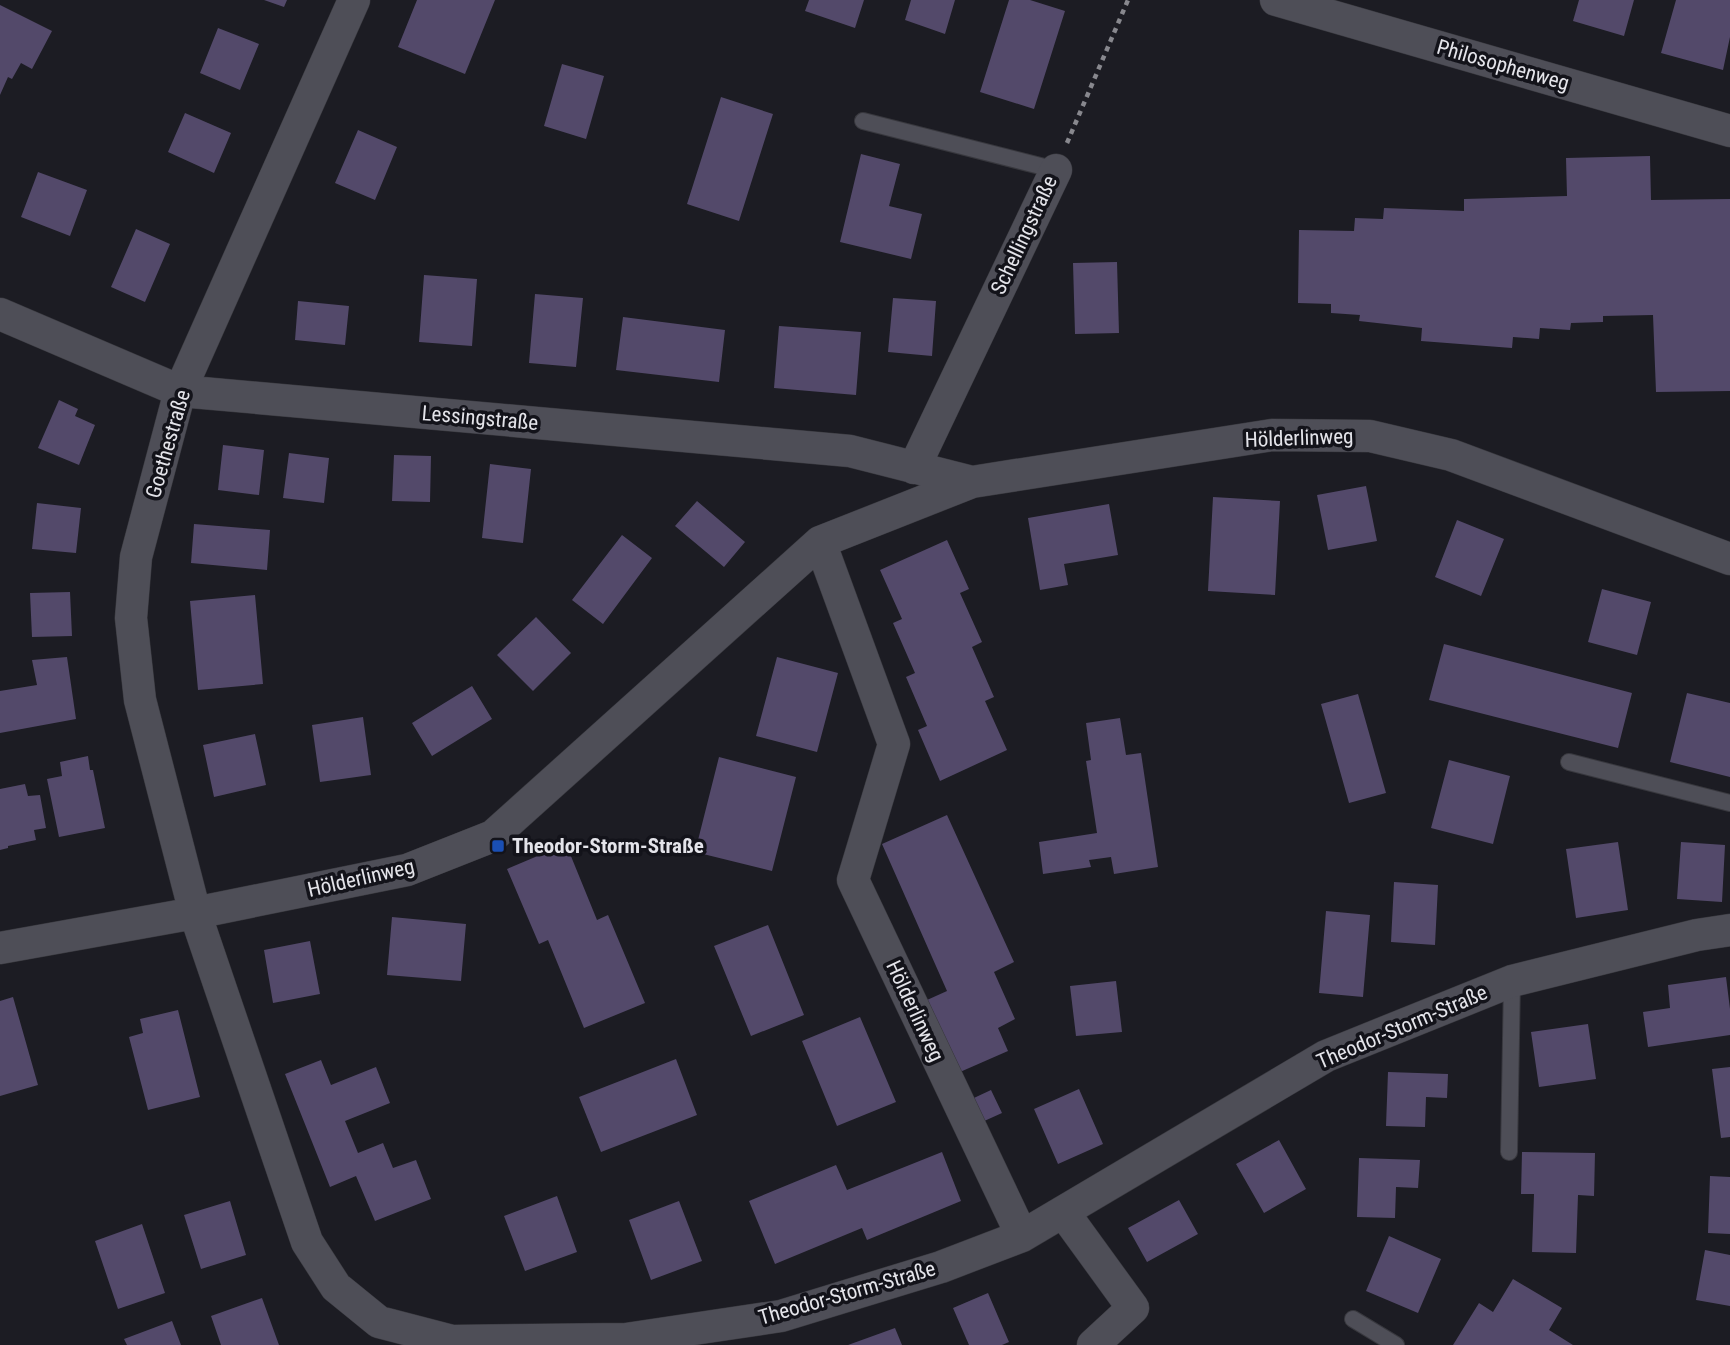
<svg xmlns="http://www.w3.org/2000/svg" width="1730" height="1345" viewBox="0 0 1730 1345" font-family="'Roboto Condensed',sans-serif">
<style>
.building{fill:#53496a}
.lines{fill:none;stroke-linecap:round;stroke-linejoin:round}
.lane-casing{stroke:#38383e;stroke-width:18}
.street-casing{stroke:#38383e;stroke-width:33}
.path{stroke:#88888e;stroke-width:4.5;stroke-dasharray:5 5;stroke-linecap:butt}
.lane{stroke:#4e4e57;stroke-width:16}
.street{stroke:#4e4e57;stroke-width:32}
.transit-dot{fill:#1a4fb4;stroke:#13131a;stroke-width:2.5}
.labels{text-anchor:middle;stroke-width:7;stroke-linejoin:round;paint-order:stroke}
.street-label{font-size:21px;fill:#e4e4ea;stroke:#13131a}
.poi-label{font-size:21px;font-weight:bold;fill:#e4e4ea;stroke:#13131a;text-anchor:start}
</style>
<rect width="100%" height="100%" fill="#1c1c23"/>
<path class="building" d="M264,0H287L284,7Z
M417,0H495L465,74L398,47Z
M809,0H864L855,28L805,11Z
M911,0H955L945,34L905,20Z
M1009,0H1030L1065,11L1034,109L980,92Z
M1579,0H1634L1624,36L1573,21Z
M1676,0H1730V37L1723,70L1661,53Z
M0,5L52,31L32,69L21,63L12,79L8,77L0,95Z
M218,28L259,44L240,90L200,73Z
M562,64L604,76L586,139L544,126Z
M721,97L773,114L739,221L687,204Z
M185,113L231,133L214,173L168,152Z
M358,130L397,147L375,200L335,183Z
M861,154L900,164L889,206L922,214L911,259L840,242Z
M1650,156L1651,200L1730,199V391L1656,392L1653,315L1603,316V322L1571,323L1570,330L1540,328L1539,339L1513,337L1512,348L1421,341L1422,328L1359,321L1360,315L1331,313V304L1298,303L1299,230L1354,231L1355,218L1383,219L1384,208L1464,211V199L1567,196L1566,158Z
M38,172L87,190L70,236L21,217Z
M136,229L170,244L145,302L111,287Z
M1117,262L1119,333L1075,334L1073,263Z
M424,275L477,279L472,346L419,342Z
M535,294L583,298L576,367L529,363Z
M893,298L936,301L932,356L888,352Z
M298,301L349,306L345,345L295,340Z
M623,317L725,330L719,382L616,370Z
M779,326L861,332L856,395L774,388Z
M59,400L78,409L75,416L95,425L79,465L38,448Z
M223,445L264,450L259,495L218,490Z
M289,453L329,458L324,503L283,498Z
M394,455L431,456L430,502L392,501Z
M490,464L531,469L523,543L482,538Z
M1366,486L1377,541L1328,550L1317,495Z
M1213,497L1280,501L1275,595L1208,591Z
M697,501L745,542L724,567L675,526Z
M37,503L81,508L76,553L32,549Z
M1109,504L1118,555L1064,564L1068,585L1040,590L1028,518Z
M1457,520L1504,539L1481,596L1435,577Z
M194,524L270,530L267,570L191,563Z
M622,535L652,558L603,624L572,600Z
M947,540L969,589L960,593L982,642L972,647L994,697L985,701L1007,750L940,781L918,730L927,726L906,677L915,673L893,623L902,619L880,570Z
M1602,589L1651,602L1637,655L1588,642Z
M70,592L72,636L32,637L30,593Z
M255,595L263,684L198,690L190,601Z
M536,617L571,653L533,691L497,655Z
M1444,644L1632,693L1618,748L1429,700Z
M67,657L76,719L0,733V691L37,685L32,660Z
M777,657L838,673L817,752L756,736Z
M472,686L492,719L432,756L412,723Z
M1687,693L1730,703V777L1670,762Z
M1358,694L1386,793L1349,803L1321,704Z
M363,717L371,775L320,782L312,725Z
M1120,718L1126,755L1141,753L1158,867L1114,874L1111,857L1089,860L1091,867L1043,874L1039,842L1097,833L1086,761L1091,760L1086,723Z
M255,734L266,785L214,797L203,745Z
M88,756L90,770H93L105,828L59,837L47,779L62,776L60,762Z
M719,757L796,777L772,871L695,852Z
M1449,760L1510,776L1493,844L1431,828Z
M25,784L28,796L40,795L46,828L34,830L36,840L8,846V848L0,850V789Z
M947,815L1014,962L994,972L1015,1019L998,1028L1008,1051L960,1072L927,1000L947,991L882,844Z
M1618,842L1628,910L1576,918L1566,849Z
M1681,842L1725,845L1722,902L1677,899Z
M566,844L597,920L608,915L645,1003L584,1028L548,940L539,944L507,869Z
M1394,882L1438,885L1435,945L1391,942Z
M1326,911L1370,915L1363,997L1319,993Z
M392,917L466,924L461,981L387,975Z
M768,925L804,1015L751,1036L714,946Z
M310,941L320,994L273,1003L264,950Z
M1726,977L1730,1009V1035L1648,1047L1643,1012L1670,1008L1668,985Z
M1116,981L1122,1032L1076,1036L1070,986Z
M13,997L38,1085L0,1096V1001Z
M178,1010L200,1097L148,1110L129,1037L143,1033L140,1019Z
M860,1017L896,1102L837,1126L802,1041Z
M1588,1024L1596,1079L1539,1087L1531,1032Z
M676,1059L697,1115L601,1152L579,1097Z
M321,1060L331,1085L376,1067L390,1103L345,1121L358,1153L383,1143L393,1168L416,1160L431,1199L375,1221L356,1176L330,1187L285,1074Z
M1730,1067V1137L1721,1138L1712,1069Z
M1388,1072L1448,1074L1447,1098L1426,1097L1425,1127L1386,1126Z
M1079,1089L1103,1144L1058,1164L1034,1109Z
M991,1090L1002,1113L971,1127L961,1104Z
M1279,1140L1306,1189L1264,1213L1236,1164Z
M942,1152L961,1201L867,1240L862,1228L775,1264L749,1201L836,1165L847,1190Z
M1522,1152L1595,1153L1594,1196L1578,1195L1576,1253L1532,1252L1534,1194H1521Z
M1359,1158L1420,1160L1418,1188L1396,1187L1395,1218L1357,1217Z
M1710,1176L1730,1177V1234L1708,1233Z
M557,1196L577,1252L525,1271L504,1216Z
M1179,1200L1198,1234L1147,1262L1128,1228Z
M230,1201L246,1255L201,1269L184,1215Z
M679,1201L702,1261L651,1280L629,1220Z
M142,1224L165,1293L118,1309L95,1241Z
M1389,1236L1441,1259L1418,1313L1366,1291Z
M1705,1250L1730,1255V1306L1696,1300Z
M1513,1279L1562,1308L1549,1330L1573,1345H1453L1479,1303L1493,1312Z
M988,1293L1009,1342L1002,1345H969L953,1308Z
M262,1298L279,1345H221L211,1316Z
M172,1321L181,1345H127L124,1339Z
M895,1328L902,1345H848Z"/>
<g class="lines">
<defs>
<path id="lane" d="M863,121L1056,170
M1569,762L1730,803
M1509,1152L1512,981
M1353,1319L1396,1345"/>
<path id="street" d="M354,0L180,391L136,557L131,618L140,700L195,913L307,1242L336,1287L379,1322L452,1341L626,1339L781,1316L941,1267L1022,1236L1326,1056L1512,981L1697,935L1730,930
M1276,0L1730,131
M0,314L180,391L850,451L972,482
M914,468L1056,170
M820,542L894,744L853,880L1022,1236
M0,948L195,913L407,870L493,836L820,542L972,482L1272,435L1370,436L1451,455L1730,559
M1064,1213L1133,1308L1093,1345"/>
</defs>
<use href="#lane" class="lane-casing"/>
<use href="#street" class="street-casing"/>
<path class="path" d="M1067,143L1128,0"/>
<use href="#lane" class="lane"/>
<use href="#street" class="street"/>
</g>
<rect class="transit-dot" x="491" y="839" width="14" height="14" rx="3.5"/>
<g class="labels">
<g class="street-label">
<text transform="translate(1503 65) rotate(16)" y="7">Philosophenweg</text>
<text transform="translate(1024 235) rotate(-65)" y="7">Schellingstraße</text>
<text transform="translate(480 418) rotate(5)" y="7">Lessingstraße</text>
<text transform="translate(1299 438) rotate(-2)" y="7">Hölderlinweg</text>
<text transform="translate(168 444) rotate(-74)" y="7">Goethestraße</text>
<text transform="translate(361 878) rotate(-13)" y="7">Hölderlinweg</text>
<text transform="translate(915 1011) rotate(65)" y="7">Hölderlinweg</text>
<text transform="translate(1402 1027) rotate(-23)" y="7">Theodor-Storm-Straße</text>
<text transform="translate(847 1293) rotate(-16)" y="7">Theodor-Storm-Straße</text>
</g>
<g class="poi-label">
<text x="512" y="853">Theodor-Storm-Straße</text>
</g>
</g>
</svg>
